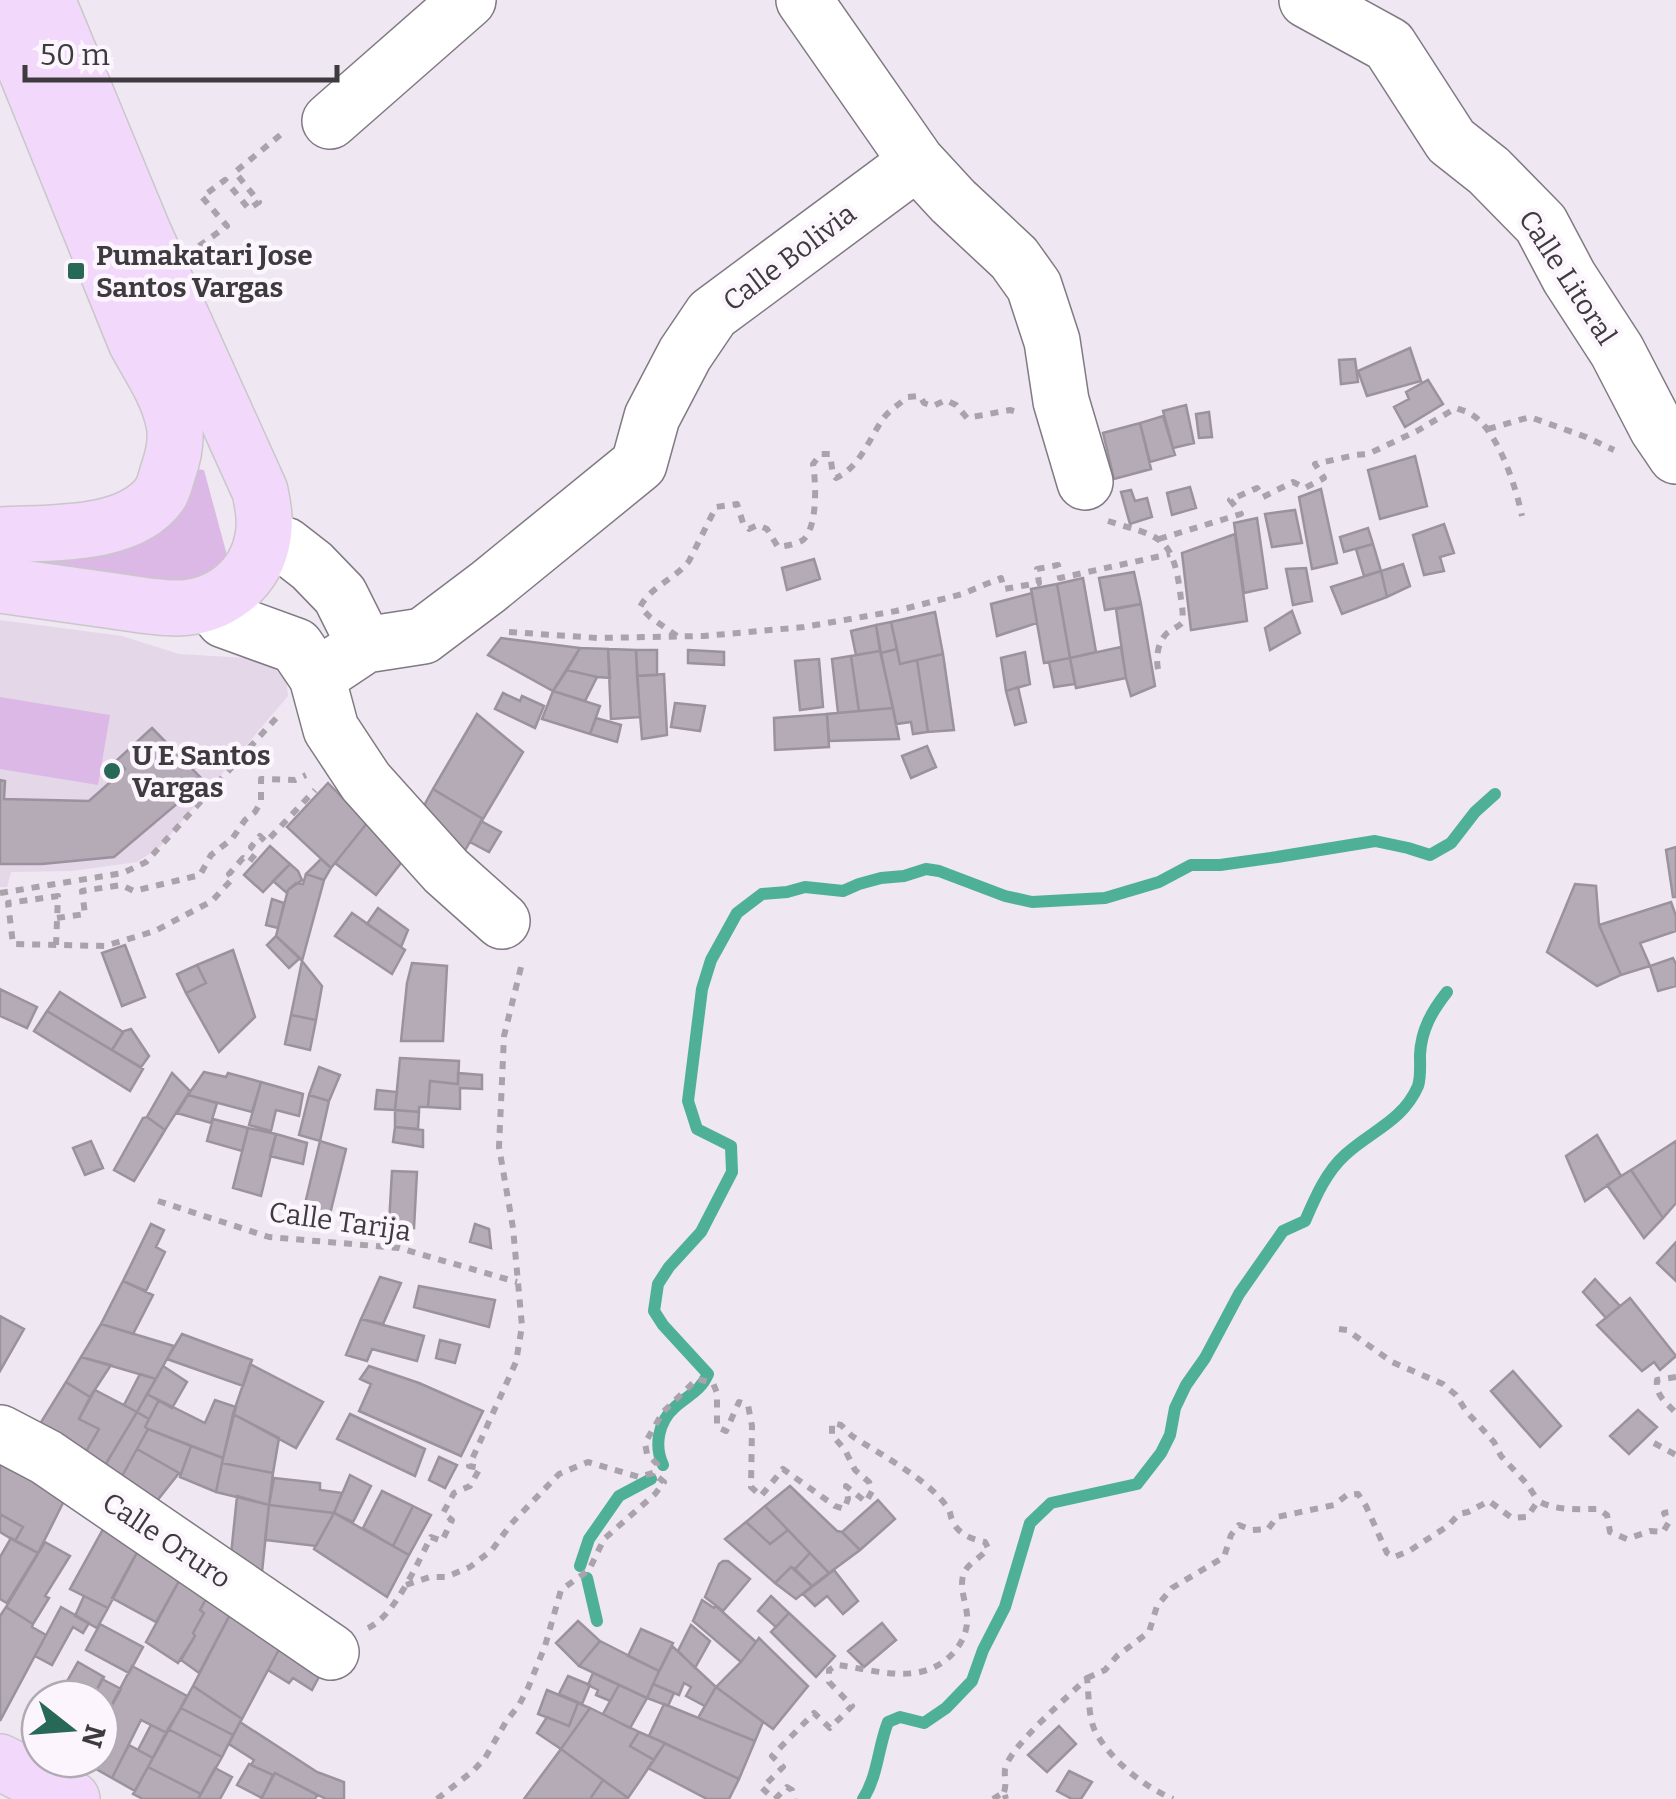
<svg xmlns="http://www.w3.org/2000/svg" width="1676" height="1799" viewBox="0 0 1676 1799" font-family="Bitter,serif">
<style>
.built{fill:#e4d7e8}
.green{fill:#dcb8e7}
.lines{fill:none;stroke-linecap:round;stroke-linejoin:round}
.stream{stroke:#4eb096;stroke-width:12}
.building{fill:#b4abb6;stroke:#9a929d;stroke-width:2.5}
.minor-casing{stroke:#817983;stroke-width:58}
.major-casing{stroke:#c9c8c9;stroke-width:58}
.path{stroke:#aaa3ac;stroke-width:6;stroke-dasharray:8 8;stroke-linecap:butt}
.minor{stroke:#fff;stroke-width:55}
.major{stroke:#f2d8fb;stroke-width:55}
.poi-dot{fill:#276857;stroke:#fcf5fe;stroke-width:4}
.labels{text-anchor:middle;stroke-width:9;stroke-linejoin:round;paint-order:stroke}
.poi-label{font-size:28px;font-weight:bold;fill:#3e3b3f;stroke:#fcf5fe;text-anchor:start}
.street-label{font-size:28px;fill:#3e3b3f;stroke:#fcf5fe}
</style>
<rect width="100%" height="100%" fill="#efe7f2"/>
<path class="built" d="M0,620L122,636L179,654L246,658L285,670L288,696L160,847L137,862L72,871L11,872L7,887H0Z"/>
<path class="green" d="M197,469L204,470L228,559L204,580L178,583L0,562Z
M0,697L110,715L98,785L0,769Z"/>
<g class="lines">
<path class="stream" d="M663,1465C654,1446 658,1422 675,1407C688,1395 700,1392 708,1374L663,1325L654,1311L658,1284L669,1267L701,1232L732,1172L731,1146L697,1129L688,1101L702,989L711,960L737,913L762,894L787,892L805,887L843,891L859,884L881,878L904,876L926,869L939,871L1005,896L1032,902L1105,898L1159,882L1191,865H1220L1277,857L1375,841L1408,848L1430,855L1451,843L1475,812L1495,794
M580,1566L589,1539L619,1496L651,1479
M587,1578L597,1621
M863,1799C878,1776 878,1747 888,1722L900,1717L924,1723L946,1708L972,1681L983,1650L1005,1607L1030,1523L1051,1503L1137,1484L1161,1453L1170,1435L1175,1408L1186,1385L1205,1358L1239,1294L1283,1231L1305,1221C1315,1198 1326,1172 1345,1155C1371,1131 1403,1121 1418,1086C1421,1077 1420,1065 1420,1055C1421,1030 1432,1011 1447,992"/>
</g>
<path class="building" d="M1410,348L1421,381L1367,396L1358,371Z
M1355,359L1358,382L1341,384L1339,360Z
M1428,380L1443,404L1405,427L1394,407L1409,399L1406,392Z
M1186,405L1194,443L1173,448L1163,411Z
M1209,412L1212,437L1199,438L1196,414Z
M1163,416L1175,455L1150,462L1140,423Z
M1140,423L1151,469L1114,479L1103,433Z
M1415,456L1427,506L1380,519L1368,470Z
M1190,487L1196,508L1172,515L1167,493Z
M1321,489L1337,563L1312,569L1299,497Z
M1131,490L1135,501L1147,498L1152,517L1130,524L1121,492Z
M1295,510L1302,543L1272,547L1265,514Z
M1257,518L1267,588L1244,593L1234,523Z
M1444,524L1454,553L1440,557L1444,571L1424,575L1413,535Z
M1368,528L1373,544L1344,552L1340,537Z
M1235,534L1247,621L1191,630L1182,553Z
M1373,544L1381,571L1364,576L1356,549Z
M814,559L820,579L787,590L782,568Z
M1403,564L1410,586L1387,597L1381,571Z
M1306,568L1312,601L1293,605L1286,569Z
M1381,571L1387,597L1342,614L1331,587Z
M1134,572L1141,604L1105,610L1099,578Z
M1083,578L1096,652L1070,658L1057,584Z
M1057,584L1070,658L1044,663L1031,589Z
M1032,593L1037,623L997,636L991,604Z
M1141,604L1155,686L1131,696L1126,678L1116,609Z
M1292,611L1300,633L1270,650L1265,628Z
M935,612L943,654L900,664L891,622Z
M891,622L897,649L881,653L876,625Z
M876,625L880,651L856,655L851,631Z
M501,638L580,648L553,691L488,655Z
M1121,647L1126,678L1076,688L1070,658Z
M580,648L608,649L610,678L597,677L567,670Z
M608,649L636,650L640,717L611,719Z
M897,649L900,664L917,660L928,732L913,734L911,722L896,724L881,653Z
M636,650H657V675L637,676Z
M688,650L724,652V665L688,663Z
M880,651L893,708L859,711L851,656Z
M1025,652L1030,684L1006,691L1001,658Z
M943,654L954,730L928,732L917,660Z
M851,656L859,711L838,713L832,659Z
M1070,658L1075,684L1054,687L1049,662Z
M819,659L823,707L800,710L795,661Z
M567,670L597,677L585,701L553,691Z
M664,674L667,735L642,739L637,676Z
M1018,687L1026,722L1015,725L1006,691Z
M553,691L600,706L590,734L542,719Z
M503,693L520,701L522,696L544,706L535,728L495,709Z
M675,703L705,706L700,731L671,727Z
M893,708L899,739L829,741L827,714Z
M477,714L523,752L483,819L433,789Z
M827,714L829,747L775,750L774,718Z
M596,718L621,725L617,742L590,734Z
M152,728L204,781L114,857L42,864H0V780L5,781L4,799L89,801L125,769L117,760Z
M927,746L936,767L911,778L902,756Z
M328,783L367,823L331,868L287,827Z
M433,789L483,819L459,861L418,817Z
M481,821L501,832L489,852L470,842Z
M367,823L404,859L376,895L335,863Z
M270,846L290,864L263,892L244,875Z
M1676,847V897H1673L1666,850Z
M321,859L331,868L324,880L306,874Z
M290,864L298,871L302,880L288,890L287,893L273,881Z
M306,874L324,880L302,961L276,936L288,890L296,883L303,884Z
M1575,884L1596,886L1599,925L1621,975L1597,986L1547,952Z
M272,899L284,903L278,928L266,925Z
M1671,902L1676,916V931L1640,943L1650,966L1621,975L1599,925Z
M378,908L408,930L401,947L367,924Z
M352,913L405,950L392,974L335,936Z
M276,936L300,958L289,968L267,945Z
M125,945L145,997L122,1006L102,953Z
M233,950L255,1017L219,1052L186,993L206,983L197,965Z
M1673,958L1676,964V986L1658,991L1650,966Z
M302,961L322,986L316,1020L291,1015Z
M412,963L447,966L443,1041H401L407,983Z
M197,965L206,983L186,993L177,974Z
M0,989L37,1007L27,1028L0,1016Z
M60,992L123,1032L112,1050L47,1011Z
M47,1011L143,1069L130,1091L34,1031Z
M291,1015L316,1020L310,1050L285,1044Z
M131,1029L149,1056L141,1067L112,1050L124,1031Z
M400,1058L459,1061L458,1084L430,1081L428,1107H419V1112L395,1110Z
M319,1067L340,1075L329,1101L309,1095Z
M204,1072L226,1077L228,1073L261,1082L252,1112L188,1095Z
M172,1073L190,1091L165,1130L147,1117Z
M458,1073L482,1075V1089L460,1088V1109L428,1107L430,1081L458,1084Z
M261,1082L303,1094L299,1116L276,1110L271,1131L249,1125Z
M377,1090L397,1092L395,1110L375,1109Z
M188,1095L217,1103L211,1123L177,1113Z
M309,1095L329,1101L320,1141L299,1135Z
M395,1110L419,1112L418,1129L395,1127Z
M147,1117L165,1130L134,1181L114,1170L143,1118Z
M213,1119L248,1128L242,1151L207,1141Z
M395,1127L423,1130V1147L393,1142Z
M248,1128L276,1134L261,1196L233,1188Z
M276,1134L307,1143L303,1164L270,1156Z
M1597,1135L1621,1176L1585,1201L1566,1156Z
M91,1141L103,1168L85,1175L73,1148Z
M320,1141L346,1149L330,1214L304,1208Z
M1676,1141V1203L1663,1218L1631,1170Z
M1631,1170L1663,1218L1644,1238L1607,1185Z
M392,1171L417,1172L414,1228L389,1224Z
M151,1224L164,1230L156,1247L165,1252L146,1291L123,1281Z
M475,1224L489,1229L491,1248L470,1242Z
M1676,1242V1281L1657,1263Z
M380,1277L401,1283L383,1324L361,1319Z
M1595,1279L1620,1306L1606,1318L1583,1292Z
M123,1281L153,1295L133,1334L101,1324Z
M419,1286L495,1300L489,1327L414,1307Z
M1630,1298L1676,1356L1660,1370L1654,1362L1642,1371L1597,1325Z
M0,1316L24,1329L0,1371Z
M361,1319L424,1336L417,1361L372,1349L367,1361L346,1355Z
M101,1324L174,1346L156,1379L81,1357Z
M182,1334L252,1360L243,1386L167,1359Z
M440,1340L460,1345L455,1363L436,1358Z
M81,1357L111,1365L90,1397L66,1382Z
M250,1364L323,1402L296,1448L233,1414Z
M163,1366L187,1382L172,1408L147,1394Z
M369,1366L419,1383L483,1411L461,1456L359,1411L371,1384L360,1379Z
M1513,1371L1561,1426L1540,1447L1491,1391Z
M140,1374L156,1379L137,1412L124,1405Z
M66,1382L90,1397L79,1419L99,1429L84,1455L38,1427Z
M95,1390L137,1412L104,1467L84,1455L99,1429L79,1419Z
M147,1394L159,1400L149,1419L137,1412Z
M159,1400L205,1423L215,1400L236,1407L223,1458L148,1429L145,1427Z
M1638,1410L1657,1427L1629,1454L1610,1436Z
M137,1412L149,1419L145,1427L148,1429L121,1478L104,1467Z
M233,1414L279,1438L273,1473L222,1463Z
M350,1414L425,1449L415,1476L337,1439Z
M148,1429L191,1446L181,1474L137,1449Z
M191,1446L223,1458L216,1492L180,1477Z
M137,1449L179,1473L156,1502L121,1478Z
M0,1455L65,1499L38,1553L15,1541L23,1527L0,1514Z
M439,1457L457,1465L445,1488L429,1480Z
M222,1463L273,1473L269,1505L216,1492Z
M350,1475L371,1486L353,1522L334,1513Z
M274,1478L320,1483V1490L342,1493L334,1513L269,1505Z
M790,1486L837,1531L842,1532L860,1550L829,1573L765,1506Z
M382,1491L413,1506L393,1546L363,1528Z
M237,1496L269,1505L262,1572L231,1555Z
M878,1500L895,1519L860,1550L842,1532Z
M269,1505L334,1513L316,1546L265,1540Z
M413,1506L431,1515L409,1555L393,1546Z
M765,1506L788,1530L770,1544L746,1522Z
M334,1513L409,1555L387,1597L314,1549Z
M0,1514L23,1527L15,1541L0,1532Z
M107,1522L141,1545L108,1608L70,1589Z
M746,1522L770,1544L788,1530L810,1553L795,1569L791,1567L775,1583L725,1539Z
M11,1538L38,1553L7,1603L0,1599V1557Z
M45,1542L70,1556L45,1596L49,1598L33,1624L6,1607Z
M141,1545L184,1572L156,1622L112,1598Z
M810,1553L829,1573L812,1586L795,1569Z
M723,1561H728L750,1579L723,1611L705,1597L719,1564Z
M791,1567L812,1586L796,1599L775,1583Z
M834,1570L858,1601L843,1614L827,1596L815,1606L803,1594Z
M184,1572L211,1590L200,1610L204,1613L193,1633L195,1636L178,1663L146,1642Z
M211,1590L234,1607L199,1673L181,1660L195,1636L193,1633L204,1613L200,1610Z
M84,1596L108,1608L97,1628L75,1616Z
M771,1596L789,1613L776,1627L758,1611Z
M702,1600L714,1608L716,1606L756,1642L741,1662L693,1621Z
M6,1607L33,1624L32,1627L46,1635L0,1721V1616Z
M61,1607L89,1623L83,1633L73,1627L52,1665L35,1656Z
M234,1607L283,1642L242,1719L193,1686Z
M789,1613L835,1656L816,1677L771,1632Z
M578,1621L600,1641L579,1666L556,1643Z
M882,1623L896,1640L864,1667L848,1651Z
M100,1624L143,1647L129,1673L86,1650Z
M691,1625L710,1641L695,1668L678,1651Z
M641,1629L673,1643L659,1671L628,1656Z
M759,1638L808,1686L773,1729L716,1687L741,1662Z
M600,1641L659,1671L647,1698L579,1666Z
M283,1642L322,1671L312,1690L293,1678L289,1683L268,1670Z
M672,1646L716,1687L705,1706L686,1696L691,1687L684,1683L679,1695L653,1684Z
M78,1662L104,1677L92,1699H57Z
M132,1666L187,1696L167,1733L141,1720L112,1778L82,1761L83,1759H100V1727Z
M593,1673L619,1685L610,1701L596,1695L598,1690L588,1685Z
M568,1676L590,1685L582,1704L559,1694Z
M102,1679L121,1689L100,1727V1699H92Z
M653,1684L674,1693L668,1706L647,1698Z
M619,1685L647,1698L630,1728L603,1714Z
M193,1686L242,1719L233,1735L181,1708Z
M716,1687L763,1722L755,1741L698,1718Z
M547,1690L578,1703L569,1726L538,1714Z
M578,1703L590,1708L561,1749L537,1733L547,1717L569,1726Z
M664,1704L755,1741L739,1779L649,1736Z
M181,1708L233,1735L222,1757L168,1729Z
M590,1708L639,1732L630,1746L654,1760L628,1798L561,1749Z
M240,1722L317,1772L344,1782V1799H326L275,1773L273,1775L251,1765L254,1760L229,1744Z
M151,1725L167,1733L153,1758L138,1750Z
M1059,1726L1076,1744L1047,1772L1028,1755Z
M168,1729L222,1757L201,1794L148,1767Z
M639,1732L665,1743L654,1760L630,1746Z
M665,1743L739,1779L729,1799H707L648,1768Z
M129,1745L153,1758L135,1791L112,1778Z
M561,1749L603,1780L590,1799H524Z
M249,1764L273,1775L262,1798L237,1785Z
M148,1767L201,1794L198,1799H143L133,1794Z
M215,1768L232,1777L220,1799H198Z
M1069,1771L1092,1782L1081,1799H1072L1057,1791Z
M275,1773L317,1795L315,1799H261Z
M603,1780L628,1798V1799H590Z"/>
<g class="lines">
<defs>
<path id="minor" d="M804,0L917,162L953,201L1014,258L1034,286L1052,341L1061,401L1085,482
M1307,0L1389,45L1451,141L1489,171L1541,224L1569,277L1617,351L1657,428L1676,456
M330,121L468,0
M263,540L285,545L312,566L340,595L365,645
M211,604L224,620L296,646L317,677L331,729L366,782L446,871L502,921
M317,677L365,645L423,636L488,587L639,464L652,417L685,354L712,314L917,162
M0,1433L46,1457L331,1652"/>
<path id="major" d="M0,6L136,342C149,366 167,392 173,419C178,437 174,455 168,472C166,478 164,488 160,494C129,538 48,532 0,535
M0,585C36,590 71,595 107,600C130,603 153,608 176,608C219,608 256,580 263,537C266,521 263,506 260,491L144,234L47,0
M0,1762L72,1799"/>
</defs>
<use href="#minor" class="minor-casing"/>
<use href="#major" class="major-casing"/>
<path class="path" d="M199,246L227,226L202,197L225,180L249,209L259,202L235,172L284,132
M1488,429L1530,417L1586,437L1614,450
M1108,521C1157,537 1172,533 1180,591C1181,602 1184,612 1182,623C1178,627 1172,629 1167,633C1156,644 1155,663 1160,676
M1159,539L1241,514L1230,500L1257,488L1263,497L1293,482L1305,488L1324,478L1315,464L1355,455L1368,454L1417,431L1456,408C1461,410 1467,411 1471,414C1498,430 1516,487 1522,516
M509,632L598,638L704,636L804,627L896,611L962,594L1001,578L1004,589L1039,583L1037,569L1058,565L1060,578L1170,554
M677,636L650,617L640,607C651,586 674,580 689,561L716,507L737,504L743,523L749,529L758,525L767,529L778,547C785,546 797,544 803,540C818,527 816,482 813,464L821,454H830L833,475L836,478C860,467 869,439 883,419C889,410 899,405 907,397L920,396L924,403L933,406L946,400L956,405L967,418L1010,410L1017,412
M0,893L123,873L146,862L279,715
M57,918L85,914L82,891L121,885L134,891L200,875L211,855L232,839L245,820L255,812L261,802V779L295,780L306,775
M56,945L58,896L8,903L13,944L105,946L155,931L212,901L233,878L229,874L243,858L249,862L257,852L251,847L260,836L266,842L315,790
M158,1201L269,1237L399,1248L517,1282
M1339,1329L1347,1330L1392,1362L1443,1384L1456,1395L1466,1411L1494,1442L1501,1456L1527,1484L1538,1501
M1676,1377L1657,1380C1655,1396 1667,1403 1676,1413
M1654,1443L1676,1455
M406,1585L430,1577H446L470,1567L492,1550L511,1524L559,1474L588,1462L639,1477L653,1473L657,1464L647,1454L645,1443L663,1412L697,1379L713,1383L717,1393V1427L726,1431L739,1402L748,1405L752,1426L751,1487L761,1496L783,1469L835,1506L844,1509L848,1499L846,1486L866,1502L872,1491L869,1482L855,1470L845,1450L832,1435V1423L841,1425L852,1436C881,1455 928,1479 947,1507C952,1514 949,1514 953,1522C959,1535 972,1539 985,1542L988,1548C981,1559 966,1563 963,1576C959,1592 969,1608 967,1623C966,1634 962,1642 955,1651C923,1688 878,1670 837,1665L829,1670V1682L852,1706L830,1728L814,1713L772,1756L783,1767L762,1788L774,1799
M368,1628C394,1617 418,1562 431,1537L442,1541L452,1520L443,1513L454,1493L470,1486L480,1468L469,1466L516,1362L522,1326L513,1228L499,1147L504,1036L522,963
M1087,1678L1105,1670L1117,1656L1149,1632L1157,1606L1172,1588L1224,1557L1231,1535L1239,1525L1252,1530L1268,1529L1277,1517L1334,1505L1347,1495L1358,1494L1366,1506L1387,1553L1394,1557L1409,1551L1448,1526L1459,1514L1468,1512L1489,1501L1512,1518L1527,1517L1538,1501C1556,1511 1578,1509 1598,1509L1607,1515L1610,1532L1627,1539L1650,1531L1663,1532L1669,1522L1664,1513L1676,1511
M1004,1792C1007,1783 1004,1778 1005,1769C1010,1746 1069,1696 1087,1678C1089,1695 1088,1718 1096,1733C1113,1762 1143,1786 1173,1799
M437,1799L473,1771L485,1758L507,1720L519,1705L528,1688L545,1646L561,1590L589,1570L604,1539L655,1494L664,1482L653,1473
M775,1799L787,1787L792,1790L795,1799
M993,1799L1004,1792L1006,1799"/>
<use href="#minor" class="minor"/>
<use href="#major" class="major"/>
</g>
<g class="poi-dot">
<rect x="66" y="261" width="20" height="20" rx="5"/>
<circle cx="112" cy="771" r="10"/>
</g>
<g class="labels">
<g class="poi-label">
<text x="96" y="265">Pumakatari Jose<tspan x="96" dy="32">Santos Vargas</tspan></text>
<text x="132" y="765">U E Santos<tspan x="132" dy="32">Vargas</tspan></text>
</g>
<g class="street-label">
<text transform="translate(789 257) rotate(-37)" y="10">Calle Bolivia</text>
<text transform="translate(1568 277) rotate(57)" y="10">Calle Litoral</text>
<text transform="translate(340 1221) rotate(8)" y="10">Calle Tarija</text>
<text transform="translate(167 1540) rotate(34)" y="10">Calle Oruro</text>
</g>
</g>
<g transform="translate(70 1729) rotate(107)"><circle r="48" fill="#fcf5fe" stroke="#b0abb2" stroke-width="2.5"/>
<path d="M0-8L18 38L0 25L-18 38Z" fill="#276857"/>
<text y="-15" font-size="28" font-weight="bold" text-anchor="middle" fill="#3e3b3f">N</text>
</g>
<path d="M25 65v15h312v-15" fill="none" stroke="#3e3b3f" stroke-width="5"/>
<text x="40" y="65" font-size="30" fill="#3e3b3f" stroke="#fcf5fe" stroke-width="8" paint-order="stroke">50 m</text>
</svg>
